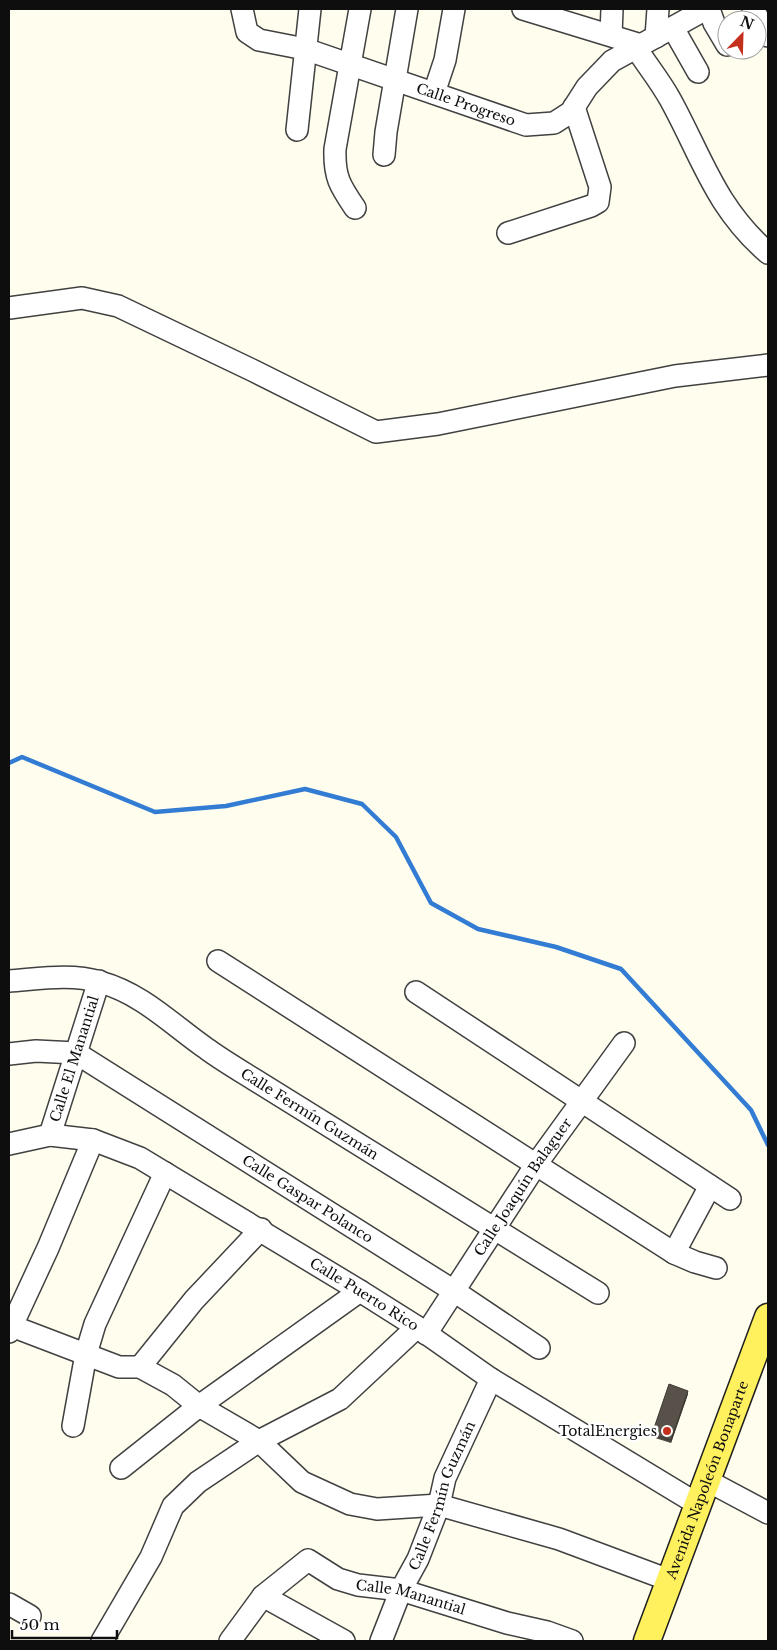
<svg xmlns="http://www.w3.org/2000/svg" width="777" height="1650" viewBox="0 0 777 1650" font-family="'Libre Baskerville',serif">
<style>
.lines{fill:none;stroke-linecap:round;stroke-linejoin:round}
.stream{stroke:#337cd4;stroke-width:4.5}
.minor-casing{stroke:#414141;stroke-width:24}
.major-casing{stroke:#1f1f1f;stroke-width:29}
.minor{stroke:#fff;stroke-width:21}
.major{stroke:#fff05e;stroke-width:26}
.wall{fill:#4b463f}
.shaded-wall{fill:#3d3933}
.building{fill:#575149;stroke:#3d3933}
.poi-dot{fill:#c52f1e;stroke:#fff;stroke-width:2}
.labels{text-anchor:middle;stroke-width:5;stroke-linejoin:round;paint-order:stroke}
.street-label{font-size:14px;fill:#0e0e0e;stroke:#fff}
.poi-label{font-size:14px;fill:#0e0e0e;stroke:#fff;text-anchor:end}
</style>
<rect width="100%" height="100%" fill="#fffeee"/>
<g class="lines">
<path class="stream" d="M9,763L22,757L155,812L226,806L305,789L362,804L396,837L431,903L478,929L556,947L621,969L751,1110L768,1145"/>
<defs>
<g id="minor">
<path id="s1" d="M242,9L247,32L259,40L305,49L526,125L554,123L571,112L587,87L612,61L706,9"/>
<path d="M523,9L641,45"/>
<path d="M709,9L714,23L727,45"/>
<path d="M753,9L768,36"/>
<path d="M673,28L698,72"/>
<path d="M611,35L612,9"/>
<path d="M656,37L658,9"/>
<path d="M636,48C647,65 660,81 670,99C702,157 715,207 768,253"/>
<path d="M434,93L445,60L454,9"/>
<path d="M297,130L310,9"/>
<path d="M384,155L386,132L407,9"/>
<path d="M355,208C340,186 334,177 335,149L360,9"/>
<path d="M508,233L591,206L598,202L600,187L574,107"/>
<path d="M9,308L82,298L118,306L254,371L376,432L438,424L675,376L768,365"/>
<path d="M218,961L674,1253L695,1262L716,1268"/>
<path id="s2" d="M9,981C38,979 71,973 100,982C143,994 171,1024 207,1049C222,1060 239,1070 255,1080L598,1293"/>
<path d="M416,992L730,1199"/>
<path id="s3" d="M9,1054L36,1051L76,1053L454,1291L539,1348"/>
<path id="s4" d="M50,1135L99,981"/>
<path id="s5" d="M9,1144L50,1135L93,1140L140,1158L360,1291L417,1327L491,1379L699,1505"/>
<path d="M674,1253L710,1186"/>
<path d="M9,1325L119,1367H140L173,1385L199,1406L259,1441L302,1482L350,1504L377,1509L439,1505L559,1539L669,1580"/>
<path d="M9,1332L48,1248L93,1140"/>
<path id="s6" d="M426,1334L537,1163L624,1043"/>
<path d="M140,1367L194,1300L261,1229"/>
<path d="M73,1426L86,1354L95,1324L165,1173"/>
<path d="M121,1468L199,1406L360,1291"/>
<path d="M708,1481L768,1513"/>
<path d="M263,1596L344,1641"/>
<path d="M9,1604L30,1616"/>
<path d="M102,1641L151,1557L173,1506L198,1482L259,1441L340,1399L417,1327"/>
<path id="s7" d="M230,1641L263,1596L308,1560L338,1579L358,1585L401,1590L507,1623L547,1632L572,1641"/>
<path id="s8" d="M381,1641L401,1590L418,1559L439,1505L445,1478L491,1379"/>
</g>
<g id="major">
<path id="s9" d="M647,1641L768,1317"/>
</g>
</defs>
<use href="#minor" class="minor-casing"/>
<use href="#major" class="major-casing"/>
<use href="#minor" class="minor"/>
<use href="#major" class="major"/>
</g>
<path class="wall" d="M688,1394L671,1443L652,1437V1434Z"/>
<path class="shaded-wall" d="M688,1391V1394L671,1443V1440Z"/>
<path class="building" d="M669,1384L688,1391L671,1440L652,1434Z"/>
<circle class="poi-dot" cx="667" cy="1431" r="5"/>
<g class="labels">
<g class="street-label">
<text dy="5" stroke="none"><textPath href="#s1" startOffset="255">Calle Progreso</textPath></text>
<text dy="5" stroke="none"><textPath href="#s4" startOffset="80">Calle El Manantial</textPath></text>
<text dy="5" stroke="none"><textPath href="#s2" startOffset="340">Calle Fermín Guzmán</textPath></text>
<text dy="5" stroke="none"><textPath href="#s6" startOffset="176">Calle Joaquín Balaguer</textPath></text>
<text dy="5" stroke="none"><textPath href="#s3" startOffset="341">Calle Gaspar Polanco</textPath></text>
<text dy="5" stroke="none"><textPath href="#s5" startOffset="398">Calle Puerto Rico</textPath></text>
<text dy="5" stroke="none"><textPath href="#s9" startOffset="172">Avenida Napoleón Bonaparte</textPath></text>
<text dy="5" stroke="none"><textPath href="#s8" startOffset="158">Calle Fermín Guzmán</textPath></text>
<text dy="5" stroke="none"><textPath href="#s7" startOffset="224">Calle Manantial</textPath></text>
</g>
<g class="poi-label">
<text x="657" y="1436">TotalEnergies</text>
</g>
</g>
<rect width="777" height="1650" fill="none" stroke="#0e0e0e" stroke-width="20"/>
<g transform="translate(742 35) rotate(23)"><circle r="24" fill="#ffffff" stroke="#9f9f9f"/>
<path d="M0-4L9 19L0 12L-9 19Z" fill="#c52f1e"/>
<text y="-8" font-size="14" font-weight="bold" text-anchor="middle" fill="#0e0e0e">N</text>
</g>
<path d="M12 1630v8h105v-8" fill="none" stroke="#0e0e0e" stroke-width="2.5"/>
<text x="20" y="1630" font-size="15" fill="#0e0e0e" stroke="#ffffff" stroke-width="4" paint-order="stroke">50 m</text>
</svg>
